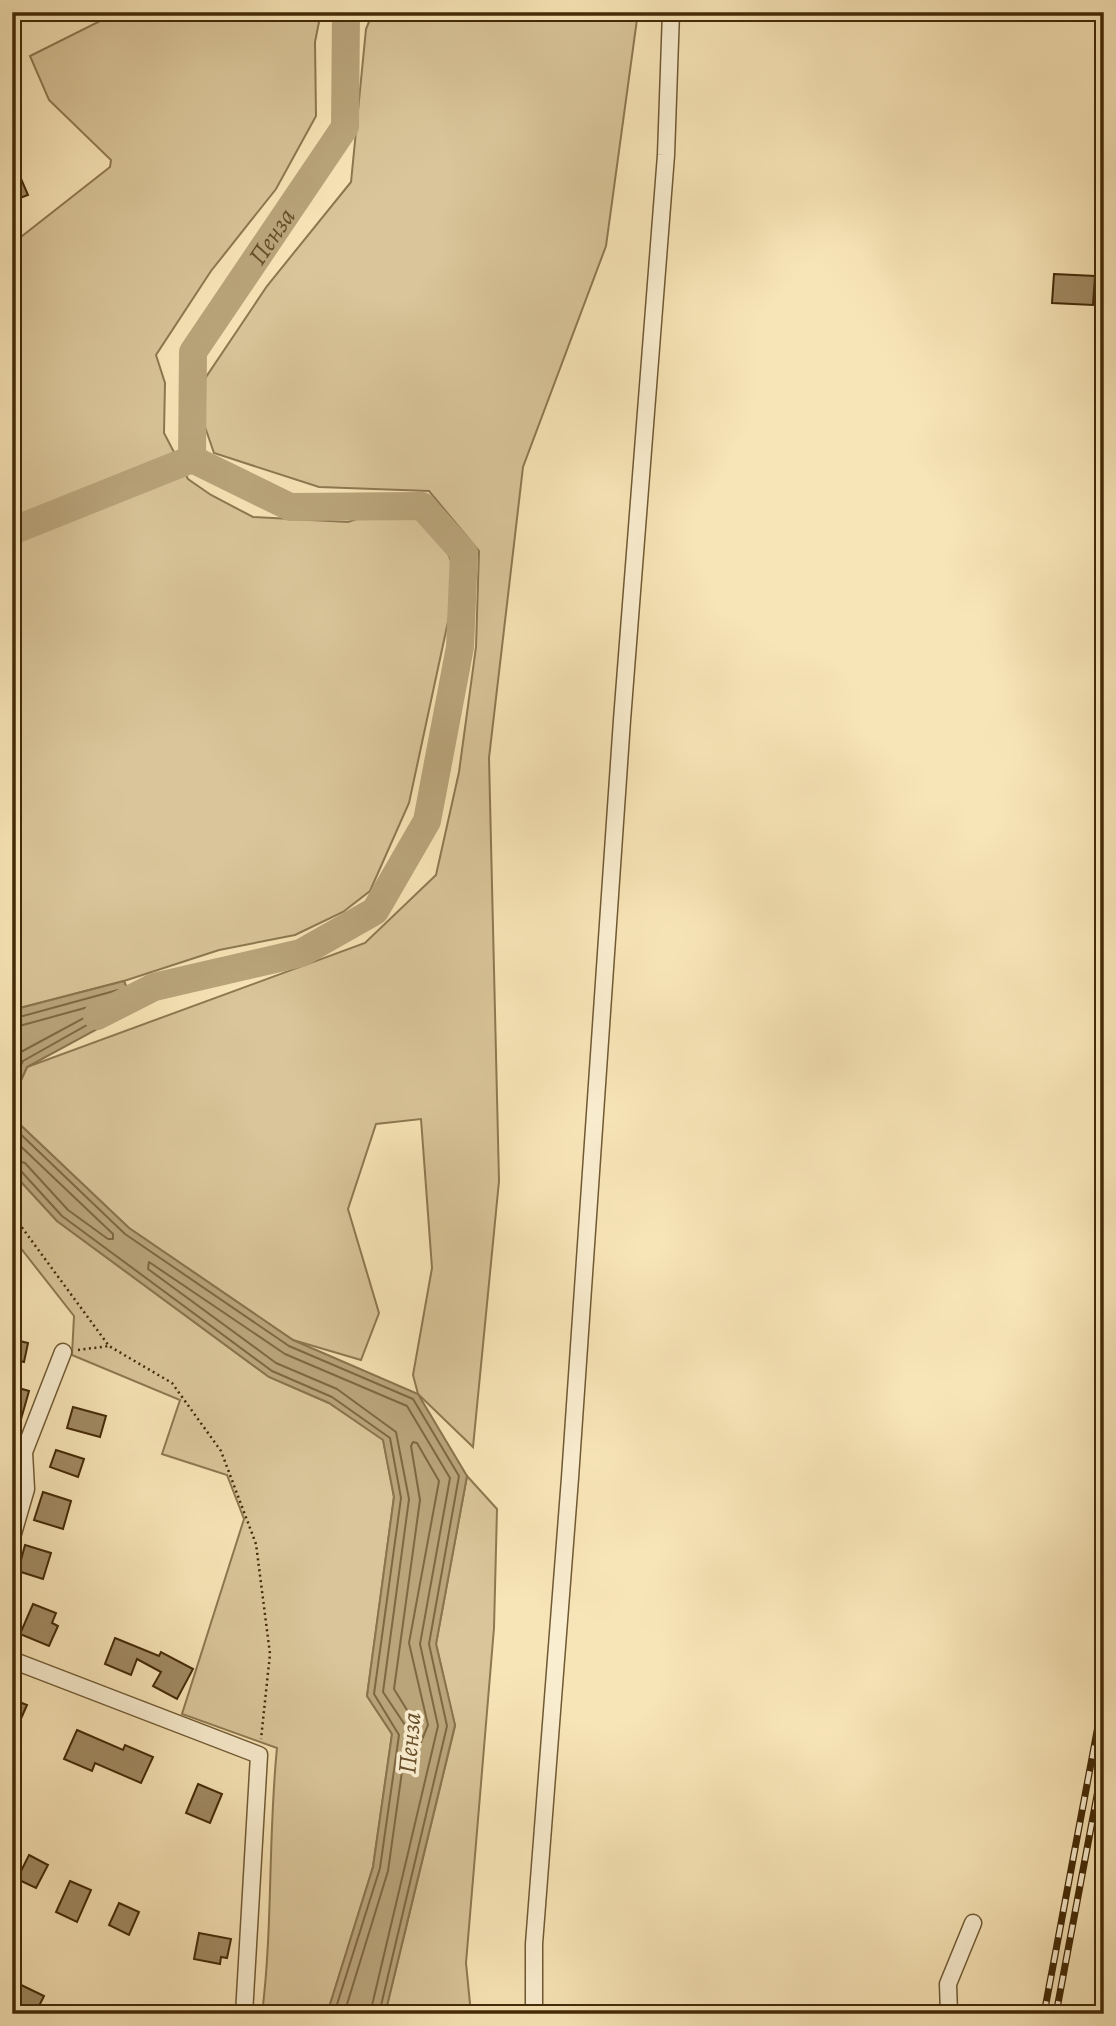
<svg xmlns="http://www.w3.org/2000/svg" width="1116" height="2026" viewBox="0 0 1116 2026" font-family="Alegreya,serif">
<style>
.green{fill:#d9c599;stroke:#8e7850;stroke-width:2}
.water{fill:#baa57b;stroke:#8a744d;stroke-width:2}
.lines{fill:none;stroke-linecap:round;stroke-linejoin:round}
.shore{stroke:#7e6841;stroke-width:2}
.river{stroke:#baa57b;stroke-width:28}
.building{fill:#a18b63;stroke:#432a07;stroke-width:2}
.minor-casing{stroke:#705933;stroke-width:19}
.path{stroke:#432a07;stroke-width:2.5;stroke-dasharray:2 3.5;stroke-linecap:butt}
.minor{stroke:#faeed0;stroke-width:16}
.rail-casing{stroke:#432a07;stroke-width:7}
.rail{stroke:#faeed0;stroke-width:4.5;stroke-dasharray:13;stroke-linecap:butt}
.labels{text-anchor:middle;stroke-width:7;stroke-linejoin:round;paint-order:stroke}
.water-label{font-size:26px;font-style:italic;fill:#674f2a;stroke:#faeed0}
</style>
<rect width="100%" height="100%" fill="#f8e5b7"/>
<filter id="stains"><feTurbulence type="fractalNoise" baseFrequency=".00286" numOctaves="4"/><feColorMatrix values="0 0 0 0 .2 0 0 0 0 .09 0 0 0 0 .02 0 0 0 .5 -.17"/></filter>
<radialGradient id="worn" r=".72"><stop offset=".6" stop-color="#630" stop-opacity="0"/><stop offset="1" stop-color="#630" stop-opacity=".3"/></radialGradient>
<path class="green" d="M118,12H321L315,42L316,116L276,189L211,271L156,355L165,383L164,433L188,479L211,495L253,517L348,522L375,513L420,516L443,542L455,570L449,617L409,803L370,891L343,912L295,935L219,950L124,981L20,1008L12,1014V244L110,167L111,160L49,100L30,56Z
M373,12H638L606,246L523,467L489,758L499,1181L473,1447L418,1394L413,1375L432,1268L421,1119L376,1124L348,1209L379,1313L361,1360L293,1340L129,1228L12,1117V1100L27,1067L365,943L436,875L459,772L476,647L479,551L429,491L319,487L214,453L194,395L267,286L351,182L366,29Z
M12,1172L57,1221L269,1377L329,1403L383,1439L394,1497L367,1696L392,1734L373,1867L327,2014H262C273,1926 268,1836 277,1748L182,1714L244,1519L227,1475L162,1454L180,1400L72,1355L74,1316L12,1237Z
M467,1476L497,1509L494,1628L466,1963L471,2014H385L455,1726L436,1644Z"/>
<path class="water" d="M124,981L136,1008L27,1067L12,1100V1014L20,1008Z
M12,1117L129,1228L293,1340L418,1394L467,1476L436,1644L455,1725L385,2014H327L373,1867L392,1734L367,1696L394,1497L383,1440L329,1403L269,1377L57,1221L12,1172Z"/>
<g class="lines">
<path class="shore" d="M12,1019L118,990L126,1003L23,1061L12,1083
M12,1028L92,1006L97,1008L95,1012L19,1053L12,1062
M12,1126L125,1234L289,1346L413,1399L459,1476L429,1644L447,1726L379,2014
M12,1138L113,1234V1239H108L68,1210L25,1163L12,1159
M12,1168L20,1170L62,1216L272,1371L332,1397L390,1438L401,1498L374,1694L399,1735L380,1868L334,2014
M413,1442L417,1443L439,1481L409,1643L428,1725L421,1742L418,1740L415,1723L394,1689L420,1500L411,1446Z
M344,2014L388,1871L407,1736L405,1725L383,1692L409,1499L396,1432L337,1389L276,1363L148,1269L149,1262L285,1354L407,1406L450,1478L420,1644L438,1726L370,2014"/>
<g class="river">
<path id="s1" d="M192,459L193,352L345,127L346,12"/>
<path d="M12,531L192,459L290,507L422,506L464,553L460,647L427,821L375,911L301,953L154,987L97,1016"/>
</g>
</g>
<path class="building" d="M12,158L28,195L12,201Z
M1054,274L1095,276L1093,305L1052,303Z
M12,1339L28,1343L24,1362L12,1359Z
M12,1386L29,1391L16,1437H12Z
M73,1407L106,1416L100,1437L67,1428Z
M56,1450L84,1459L78,1477L50,1467Z
M43,1492L71,1501L63,1529L34,1520Z
M25,1545L51,1553L43,1579L18,1571Z
M33,1604L56,1613L52,1623L58,1626L49,1646L20,1634Z
M115,1638L159,1656L161,1652L193,1669L177,1699L153,1686L161,1672L137,1659L131,1675L105,1664Z
M12,1699L27,1705L12,1739Z
M77,1730L123,1750L125,1745L153,1757L141,1783L95,1763L92,1771L64,1759Z
M198,1784L222,1794L210,1823L186,1813Z
M29,1855L48,1865L36,1888L17,1879Z
M70,1881L91,1890L77,1922L56,1912Z
M119,1903L139,1912L129,1935L109,1925Z
M199,1933L231,1939L227,1958L221,1957L220,1964L194,1959Z
M17,1983L44,1996L35,2014L12,2005V1993Z"/>
<g class="lines">
<defs>
<path id="minor" d="M12,1448L24,1452L26,1489L12,1537
M24,1452L63,1352
M12,1660L259,1755L244,2014
M534,2014V1944L570,1478L622,720L666,155L671,12
M949,2014L948,1984L973,1923"/>
</defs>
<use href="#minor" class="minor-casing"/>
<path class="path" d="M12,1214L109,1346L172,1383L221,1451L256,1544L270,1654L261,1739
M78,1350L109,1346"/>
<use href="#minor" class="minor"/>
<defs>
<path id="rail" d="M1044,2014L1104,1694
M1056,2014L1104,1758"/>
</defs>
<use href="#rail" class="rail-casing"/>
<use href="#rail" class="rail"/>
</g>
<g class="labels">
<g class="water-label">
<text dy="9" stroke="none"><textPath href="#s1" startOffset="247">Пенза</textPath></text>
<text transform="translate(409 1743) rotate(-85)" y="9">Пенза</text>
</g>
</g>
<rect width="1116" height="2026" fill="none" stroke="#f8e5b7" stroke-width="42"/>
<rect x="14" y="14" width="1088" height="1998" fill="none" stroke="#432a07" stroke-width="3.5"/>
<rect x="21" y="21" width="1074" height="1984" fill="none" stroke="#432a07" stroke-width="2"/>
<rect width="100%" height="100%" filter="url(#stains)"/>
<rect width="100%" height="100%" fill="url(#worn)"/>
</svg>
